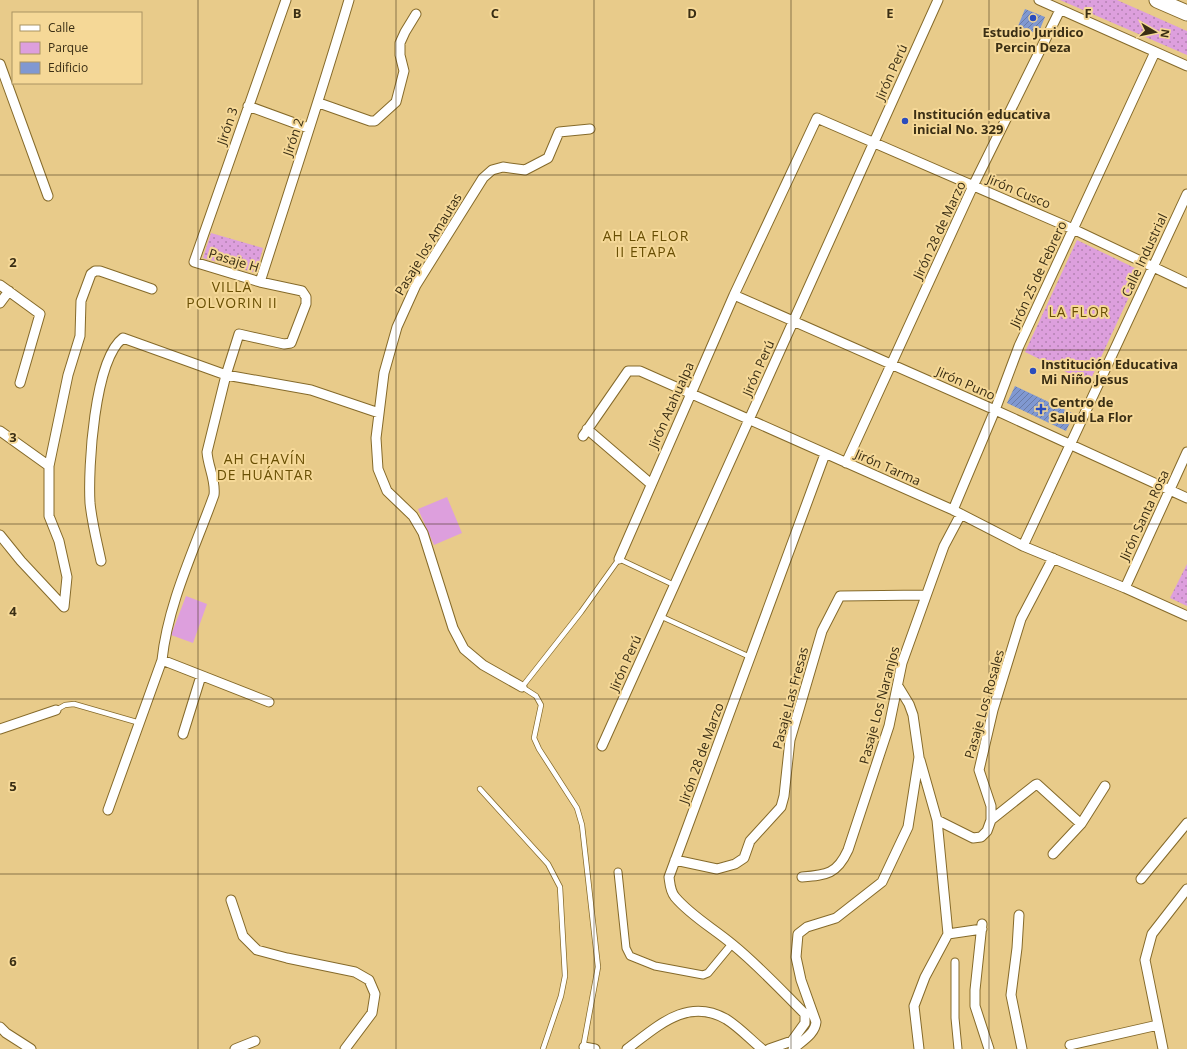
<svg xmlns="http://www.w3.org/2000/svg" width="1187" height="1049" viewBox="0 0 1187 1049" font-family="'Open Sans',sans-serif">
<style>
.green{fill:url(#green-dots)}
.pitch{fill:#dd9fdd}
.building{fill:url(#building-hatch)}
.lines{fill:none;stroke-linecap:round;stroke-linejoin:round}
.service-casing{stroke:#856a2a;stroke-width:6}
.pedestrian-casing{stroke:#856a2a;stroke-width:9}
.minor-casing{stroke:#856a2a;stroke-width:11}
.trunk-casing{stroke:#856a2a;stroke-width:17}
.service{stroke:#fff;stroke-width:4.5}
.pedestrian{stroke:#fff;stroke-width:7}
.minor{stroke:#fff;stroke-width:9}
.trunk{stroke:#fff;stroke-width:15}
.grid{fill:none;stroke:#3a2e14;stroke-width:1;stroke-opacity:0.55}
.poi-dot{fill:#2a4cbc;stroke:#f5d897;stroke-width:1.5}
.labels{text-anchor:middle;stroke-width:4;stroke-linejoin:round;paint-order:stroke}
.poi-label{font-size:13px;font-weight:bold;fill:#3a2e14;stroke:#f5d897;text-anchor:start}
.street-label{font-size:13px;fill:#3a2e14;stroke:#f5d897}
.neighbourhood-label{font-size:14px;letter-spacing:1px;fill:#694f04;stroke:#f5d897}
.grid-label{font-size:13px;text-anchor:middle;font-weight:bold;fill:#3a2e14;stroke:#f5d897;stroke-width:4;stroke-linejoin:round;paint-order:stroke}
</style>
<defs>
<pattern id="green-dots" width="8" height="8" patternUnits="userSpaceOnUse"><rect width="8" height="8" fill="#dd9fdd"/><path d="M2 2h.1M6 6h.1" fill="none" stroke="#b482b2" stroke-width="1.8" stroke-linecap="round"/></pattern>
<pattern id="building-hatch" width="6" height="6" patternUnits="userSpaceOnUse"><rect width="6" height="6" fill="#8098d1"/><path d="M-1 1l2-2M0 6l6-6M5 7l2-2" fill="none" stroke="#6a7ca8"/></pattern>
</defs>
<rect width="100%" height="100%" fill="#e8cb8a"/>
<path class="green" d="M1060,0H1117L1187,31V55Z
M211,233L263,248L256,273L203,258Z
M1077,240L1141,271L1089,383L1025,352Z
M1187,564V606L1170,598Z"/>
<path class="pitch" d="M447,497L462,533L434,545L418,509Z
M186,596L207,604L193,643L171,635Z"/>
<path class="building" d="M1025,9L1045,17L1038,34L1018,26Z
M1015,386L1074,414L1066,431L1007,403Z"/>
<g class="lines">
<defs>
<path id="service" d="M660,616L750,657
M56,710L65,705L74,704L140,723
M480,789L548,864L560,887L565,976L561,996L543,1049
M583,1048L598,967L582,825L577,808L539,749L534,738L541,705L536,696L522,687L581,612L619,559L674,585"/>
<path id="pedestrian" d="M618,872L626,948L630,956L655,966L703,975L708,973L732,944
M955,962V1018L958,1049"/>
<path id="minor" d="M1039,0L1187,66
M0,64L48,196
M319,103L370,121H375L396,102L404,71L400,55V43L405,32L416,14
M248,106L308,128
M260,282C290,188 321,95 349,0
M0,285L40,314L20,383
M734,295L995,410L1187,498
M0,303L9,291
M587,429L651,484
M0,431L49,466V516L59,541L67,577L64,607L21,561L0,535
M583,436L628,371H640L953,510L1023,546L1125,588L1187,616
M846,463L973,186L1060,10
M49,466L68,375L80,336L81,301L91,274L95,271H100L152,289
M953,510L995,410L1019,346L1155,52
M1023,546L1187,194
M619,559L734,295L817,118L1073,229L1187,283
M101,561C97,542 92,523 90,503C88,468 94,360 123,338L226,375L311,390L379,413
M1125,588L1187,452
M162,660L269,702
M522,687L483,665L464,649L453,628L423,533L413,516L387,491L378,469L376,438L384,373L397,327L416,285L483,178L492,170L503,167L525,170L548,158L559,132L590,129
M0,729L56,710
M183,734L201,676
M602,746L938,0
M108,810L162,660C168,603 195,548 214,495C216,480 208,467 207,452L226,375L239,334L284,344L291,343L306,304V297L302,291L260,282L194,262L286,0
M937,820L973,838L981,837L987,831L991,820V806L979,770L993,710L1021,619L1053,558
M991,820L1035,785L1037,784L1081,824
M1053,854L1081,824L1105,786
M675,860L717,869L735,864L744,858L750,841L781,807L784,796L790,740L822,631L840,596L925,595
M802,877C827,875 837,874 848,850L889,726L902,663L944,546L961,514
M1141,879L1187,823
M231,900L243,936L257,950L287,958L355,972L369,980L375,994L372,1013L345,1049
M1019,915L1017,948L1011,995L1022,1049
M982,924L975,990V1006L989,1049
M948,934L982,929
M0,1027L6,1033L31,1049
M1070,1045L1158,1025
M584,1047L595,1049
M235,1049L255,1041
M627,1049C658,1026 687,997 726,1019C739,1027 751,1040 762,1049
M769,1049L792,1041L805,1023V1014C781,990 758,965 732,944C713,928 691,916 675,897C670,891 670,884 669,877L825,454
M793,1049C802,1041 815,1034 816,1022L801,980L796,957L798,934L807,927L836,918L882,882L908,827L919,757L913,715L909,704L898,686
M919,1049L914,1006L925,977L948,934L937,820L920,760
M1163,1049L1145,960L1152,934L1187,889"/>
<path id="trunk" d="M1157,0L1187,13"/>
</defs>
<use href="#service" class="service-casing"/>
<use href="#pedestrian" class="pedestrian-casing"/>
<use href="#minor" class="minor-casing"/>
<use href="#trunk" class="trunk-casing"/>
<use href="#service" class="service"/>
<use href="#pedestrian" class="pedestrian"/>
<use href="#minor" class="minor"/>
<use href="#trunk" class="trunk"/>
</g>
<path class="grid" d="M198,0V1049M396,0V1049M594,0V1049M791,0V1049M989,0V1049M0,175H1187M0,350H1187M0,524H1187M0,699H1187M0,874H1187"/>
<g class="poi-dot">
<circle cx="1033" cy="18" r="4"/>
<circle cx="905" cy="121" r="4"/>
<circle cx="1033" cy="371" r="4"/>
<path d="M1039 403h4v4h4v4h-4v4h-4v-4h-4v-4h4z"/>
</g>
<g class="labels">
<g class="poi-label">
<text x="1033" y="37" text-anchor="middle">Estudio Juridico<tspan x="1033" dy="15">Percin Deza</tspan></text>
<text x="913" y="119">Institución educativa<tspan x="913" dy="15">inicial No. 329</tspan></text>
<text x="1041" y="369">Institución Educativa<tspan x="1041" dy="15">Mi Niño Jesus</tspan></text>
<text x="1050" y="407">Centro de<tspan x="1050" dy="15">Salud La Flor</tspan></text>
</g>
<g class="street-label">
<text transform="translate(891 72) rotate(-66)" y="5">Jirón Perú</text>
<text transform="translate(227 126) rotate(-71)" y="5">Jirón 3</text>
<text transform="translate(293 137) rotate(-71)" y="5">Jirón 2</text>
<text transform="translate(1019 191) rotate(23)" y="5">Jirón Cusco</text>
<text transform="translate(939 230) rotate(-65)" y="5">Jirón 28 de Marzo</text>
<text transform="translate(428 244) rotate(-59)" y="5">Pasaje los Amautas</text>
<text transform="translate(1144 255) rotate(-65)" y="5">Calle Industrial</text>
<text transform="translate(234 260) rotate(17)" y="5">Pasaje H</text>
<text transform="translate(1038 274) rotate(-65)" y="5">Jirón 25 de Febrero</text>
<text transform="translate(758 368) rotate(-66)" y="5">Jirón Perú</text>
<text transform="translate(966 383) rotate(24)" y="5">Jirón Puno</text>
<text transform="translate(671 405) rotate(-66)" y="5">Jirón Atahualpa</text>
<text transform="translate(888 467) rotate(24)" y="5">Jirón Tarma</text>
<text transform="translate(1144 515) rotate(-65)" y="5">Jirón Santa Rosa</text>
<text transform="translate(625 663) rotate(-66)" y="5">Jirón Perú</text>
<text transform="translate(790 698) rotate(-75)" y="5">Pasaje Las Fresas</text>
<text transform="translate(984 704) rotate(-74)" y="5">Pasaje Los Rosales</text>
<text transform="translate(879 705) rotate(-75)" y="5">Pasaje Los Naranjos</text>
<text transform="translate(701 753) rotate(-70)" y="5">Jirón 28 de Marzo</text>
</g>
<g class="neighbourhood-label">
<text x="646" y="241">AH LA FLOR<tspan x="646" dy="16">II ETAPA</tspan></text>
<text x="232" y="292">VILLA<tspan x="232" dy="16">POLVORIN II</tspan></text>
<text x="1079" y="317">LA FLOR</text>
<text x="265" y="464">AH CHAVÍN<tspan x="265" dy="16">DE HUÁNTAR</tspan></text>
</g>
</g>
<g class="grid-label">
<text x="297" y="18">B</text>
<text x="495" y="18">C</text>
<text x="692" y="18">D</text>
<text x="890" y="18">E</text>
<text x="1088" y="18">F</text>
<text x="13" y="267">2</text>
<text x="13" y="442">3</text>
<text x="13" y="616">4</text>
<text x="13" y="791">5</text>
<text x="13" y="966">6</text>
</g>
<rect x="12" y="12" width="130" height="72" fill="#f5d897" stroke="#aa9463"/>
<rect x="20" y="25" width="20" height="6" fill="#ffffff" stroke="#aa9463"/>
<text x="48" y="32" font-size="12" fill="#3a2e14">Calle</text>
<rect x="20" y="42" width="20" height="12" fill="#dd9fdd" stroke="#aa9463"/>
<text x="48" y="52" font-size="12" fill="#3a2e14">Parque</text>
<rect x="20" y="62" width="20" height="12" fill="#8098d1" stroke="#aa9463"/>
<text x="48" y="72" font-size="12" fill="#3a2e14">Edificio</text>
<g transform="translate(1155 32) rotate(99)" stroke="#f5d897" stroke-width="3" paint-order="stroke">
<path d="M0-3L7 15L0 10L-7 15Z" fill="#3a2e14"/>
<text y="-6" font-size="11" font-weight="bold" text-anchor="middle" fill="#3a2e14">N</text>
</g>
</svg>
